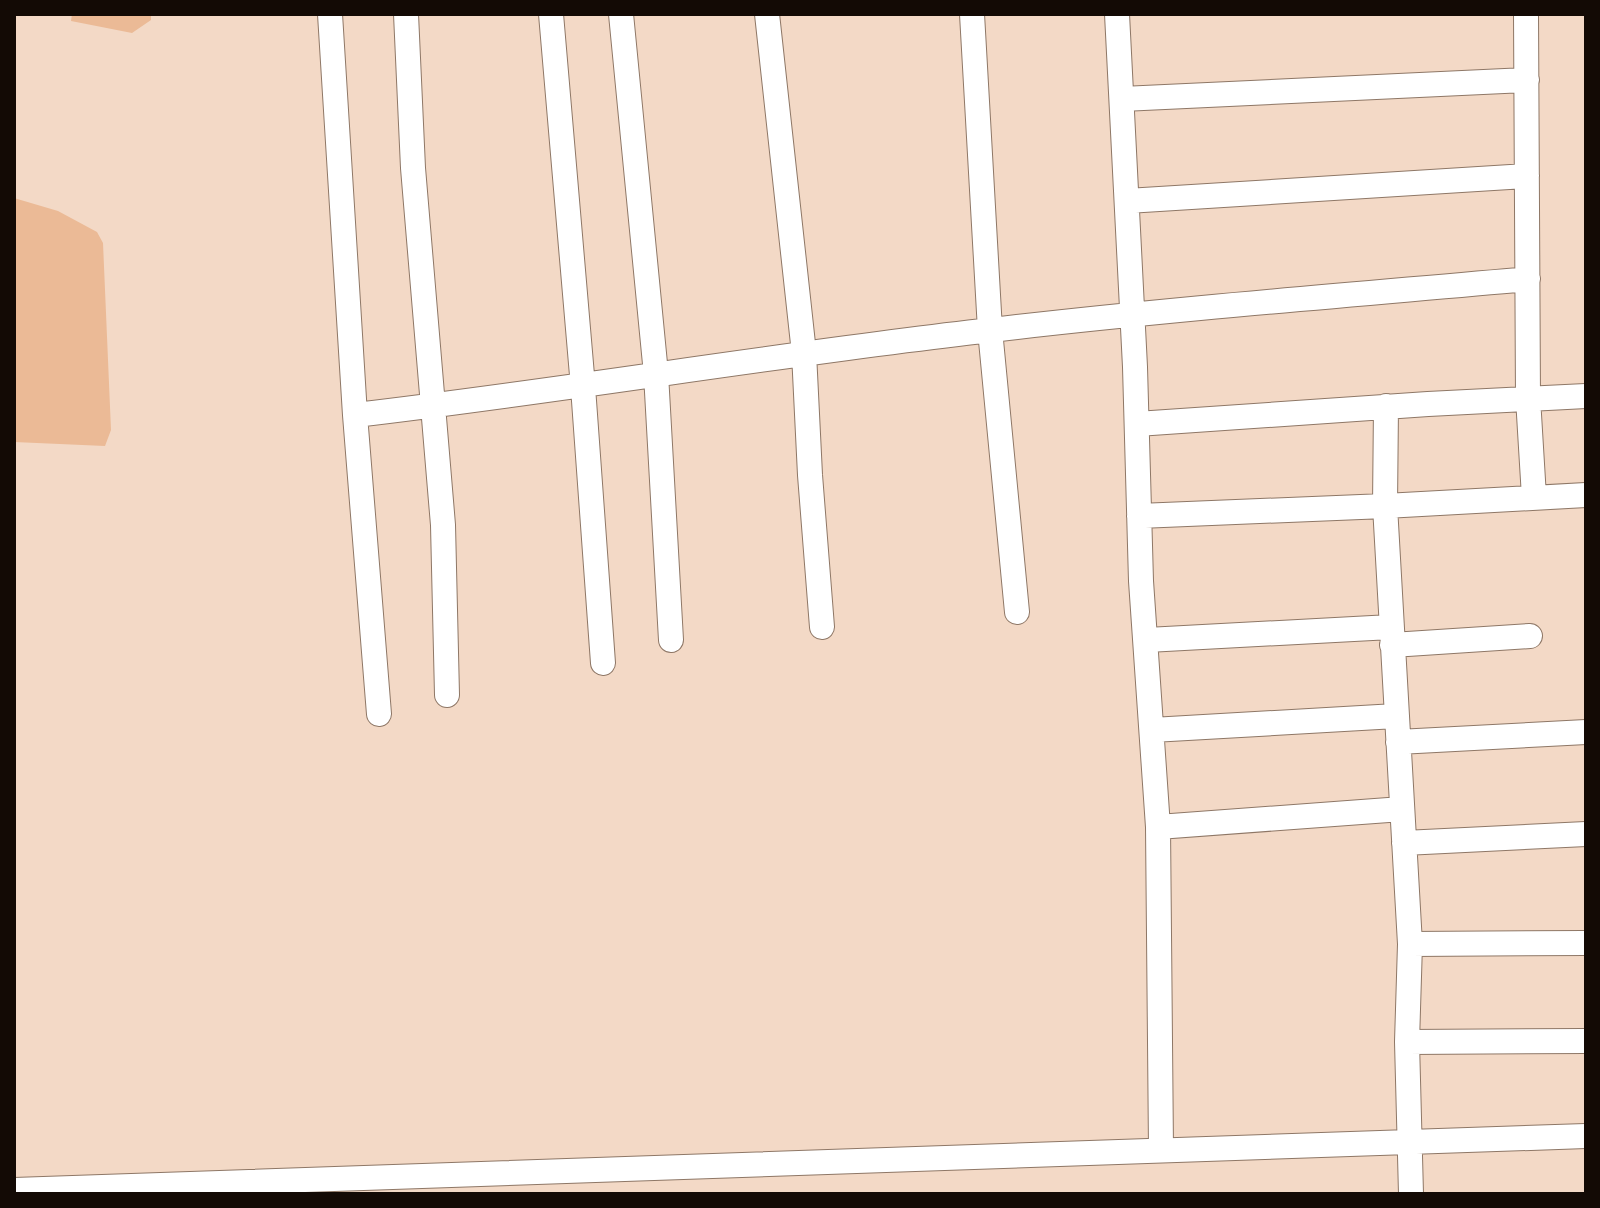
<svg xmlns="http://www.w3.org/2000/svg" width="1600" height="1208" viewBox="0 0 1600 1208" font-family="Overpass,sans-serif">
<style>
.green{fill:#ebba96}
.lines{fill:none;stroke-linecap:round;stroke-linejoin:round}
.minor-casing{stroke:#8e7766;stroke-width:26}
.minor{stroke:#fff;stroke-width:24}
</style>
<rect width="100%" height="100%" fill="#f3d9c6"/>
<path class="green" d="M72,14H151V20L132,33L71,21Z
M14,198L58,211L97,232L103,243L111,430L105,446L14,442Z"/>
<g class="lines">
<defs>
<path id="minor" d="M330,14L355,415L379,714
M406,14L413,168L443,525L447,695
M551,14L583,387L603,663
M621,14L656,374L671,640
M767,14L804,353L810,475L822,627
M972,14L990,330L1017,612
M1117,14L1135,367L1141,581L1158,827L1161,1149
M1526,14L1528,398L1534,497
M1122,99L1527,80
M1127,201L1527,176
M355,415C568,390 779,354 991,330C1170,309 1349,295 1528,279
M1137,424L1428,404L1586,396
M1139,516L1385,506L1386,406
M1147,640L1391,627
M1392,645L1530,636
M1152,730L1396,716
M1398,742L1586,732
M1158,827L1402,809
M1404,843L1586,834
M1410,944L1586,943
M1407,1042L1586,1041
M14,1190L1586,1136
M1411,1194L1407,1042L1410,944L1385,506L1586,495"/>
</defs>
<use href="#minor" class="minor-casing"/>
<use href="#minor" class="minor"/>
</g>
<rect width="1600" height="1208" fill="none" stroke="#130a05" stroke-width="32"/>
</svg>
